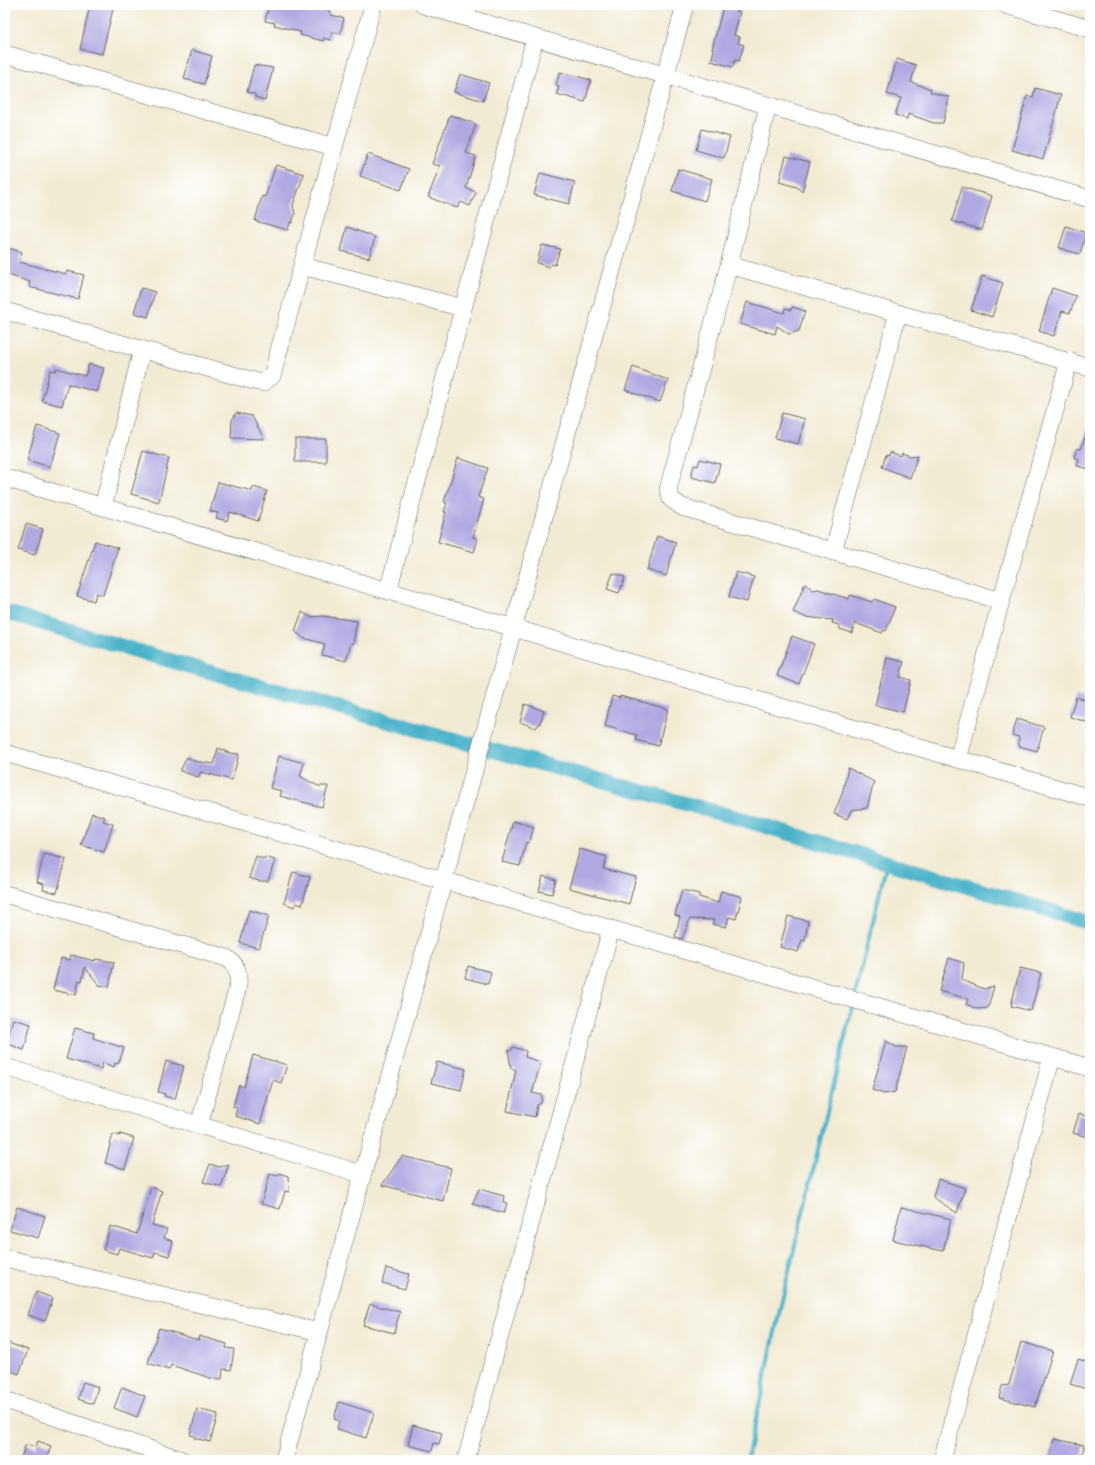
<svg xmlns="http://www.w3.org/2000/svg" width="1095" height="1465" viewBox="0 0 1095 1465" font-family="'Balsamiq Sans',sans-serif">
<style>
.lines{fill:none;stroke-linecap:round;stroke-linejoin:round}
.stream{stroke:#4ab2c9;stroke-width:4}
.canal{stroke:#4ab2c9;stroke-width:15}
.building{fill:#b1a8e2}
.street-casing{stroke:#67645c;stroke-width:18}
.street{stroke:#fff;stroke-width:17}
</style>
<rect width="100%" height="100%" fill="#fff"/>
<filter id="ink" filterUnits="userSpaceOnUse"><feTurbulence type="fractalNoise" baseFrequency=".025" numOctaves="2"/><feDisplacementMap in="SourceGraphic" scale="8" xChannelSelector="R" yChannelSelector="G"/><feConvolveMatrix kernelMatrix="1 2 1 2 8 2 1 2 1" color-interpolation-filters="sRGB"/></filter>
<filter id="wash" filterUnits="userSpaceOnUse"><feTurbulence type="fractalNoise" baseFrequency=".012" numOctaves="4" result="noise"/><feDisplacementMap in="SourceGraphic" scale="16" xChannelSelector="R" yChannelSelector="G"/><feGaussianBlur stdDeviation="0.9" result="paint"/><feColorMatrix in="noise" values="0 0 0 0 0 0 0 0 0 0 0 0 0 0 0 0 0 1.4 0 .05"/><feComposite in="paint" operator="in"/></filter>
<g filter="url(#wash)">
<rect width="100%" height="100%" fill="#f2ebd4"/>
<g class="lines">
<path class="stream" d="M1076,5L1090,9
M855,996L887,862
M747,1460L782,1300L853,1003"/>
<path class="canal" d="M5,612L192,667L748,821L1090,923"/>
</g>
<g id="blocks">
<path class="building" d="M90,5H114L102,54L80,49Z
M269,5H295L314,10L319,8L328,9L331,15L344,18L340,34L332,32L330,40L324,38L323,41L300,35L301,32L274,25L275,23L265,21Z
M723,7L740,12L734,35L740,37L738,43L744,45L739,61L735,60L733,67L711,61L714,50L712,49Z
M192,50L212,56L204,84L184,79Z
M897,59L916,65L911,82L931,89L930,92L949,97L943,123H934L908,114L907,119L895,115L901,98L887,94Z
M254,65L273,68L265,100L255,97V94L247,92Z
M560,72L591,80L585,102L557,94L559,86L556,85Z
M460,74L489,83L483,101L454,92Z
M1035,88L1061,95L1043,159L1012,150L1027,96L1033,97Z
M450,115L476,124L466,153L476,156L466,188L476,192L470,206L461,202L457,208L428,197L440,166L432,164Z
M702,129L730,137L724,158L696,150Z
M368,154L409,169L401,190L360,176Z
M786,156L810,162L802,192L797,187L779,182Z
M276,165L304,174L293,205L295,214L292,223L290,222L288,230L255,221L262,196L265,197Z
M678,169L712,179L705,201L672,191Z
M540,173L575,182L569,204L534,195Z
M962,187L992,196L982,230L952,221Z
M1066,226L1086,233L1080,254L1059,248Z
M347,227L375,237L369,258L341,251Z
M542,245L560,249L555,265L551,264L549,267L537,263Z
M5,247L22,252L19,262L66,274L67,271L84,275L78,299L29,287L30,282L5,274Z
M982,276L1003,283L992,317L971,310Z
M141,288L155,292L148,317L134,313Z
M1052,288L1076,296L1070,313L1062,311L1054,336L1039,331Z
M747,302L784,313L785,308L791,310L792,307L805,311L799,331L789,334L777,326L775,334L740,324Z
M89,364L104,368L97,392L68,384L62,406L42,401L50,370L55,371L56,368L85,376Z
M633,367L668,380L660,402L625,390Z
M236,413L252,416L264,439L231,438L232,420Z
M782,413L805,419L798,444L775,438Z
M37,426L60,433L50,467L27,460Z
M1087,431H1090V469L1077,466L1079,459L1074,458L1077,448L1081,449Z
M295,439H326V462H295Z
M143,451L169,458L159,502L131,494Z
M890,452L901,456L902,453L910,456L918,455L910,478L882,467L886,455L889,456Z
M458,458L488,468L478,497L484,499L473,537L478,539L474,552L438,542L446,512H444L447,503L444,502Z
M700,459L720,464L715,483L691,477L694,465L698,466Z
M218,482L252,491L253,487L267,491L258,521L230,512L227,521L216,518L218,513L210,511Z
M26,524L43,529L35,555L18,550Z
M657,536L676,542L666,576L647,570Z
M95,541L118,548L103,595L96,593L94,601L77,596Z
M736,572L754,577L747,602L729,597Z
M613,573L625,577L619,593L607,589Z
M805,583L813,590L818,589L849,599L850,595L872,602L874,599L895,607L886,631L884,630L882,633L855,623L852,633L840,629L839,625L832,623L833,620L805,617L793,612Z
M302,612L310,617L323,616L357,621L353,644L351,643L346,661L322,655L325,644L303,638L295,631Z
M792,636L814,644L799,684L777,676Z
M887,658L904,662L900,677L911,680L903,712L875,705Z
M612,696L620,698V696L668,709L658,746L636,740L637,735L605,726Z
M1076,697L1090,701V723L1070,717Z
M525,704L544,711L540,723L536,728L520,722Z
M1017,719L1044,727L1037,751L1019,746V737L1012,735Z
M218,748L229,753L239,754L232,780L201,772L198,777L180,771L187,757L194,761L214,764Z
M279,756L304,763L300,776L318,786H328L322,807L280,796L282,791L270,788Z
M848,768L874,782L867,808L851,810L847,819L834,814L842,794Z
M92,813L105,817L103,821L113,824L104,852L81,845Z
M513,821L534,827L529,843L526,842L520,866L502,862Z
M580,849L607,857L603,869L636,877L629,904L569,888Z
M44,854L66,859L57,893L43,890L44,884L37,882Z
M256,856L264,859L265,857L275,860L268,881H259L249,878Z
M293,872L310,877L302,905L296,903L294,907L284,903Z
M543,876L556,880L552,894L539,891Z
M682,890L699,894V897L718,903L721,891L742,897L736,919L729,917L726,927L712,924L714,920L690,919L682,939L675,937L680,917L675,915Z
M249,910L269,916L259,948L240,943Z
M788,916L808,921L805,941L802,940L798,952L780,947Z
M71,955L95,961V959L114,962L109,987L99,985L85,967L82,981L79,980L76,995L53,990L61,958L70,960Z
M949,958L964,963L962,980L984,989L994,986L988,1008L977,1009L966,1004L968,999L939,991Z
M468,966L491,972L488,984L465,978Z
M1020,968L1041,973L1031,1011L1011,1006Z
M13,1019L31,1024L24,1050L6,1043Z
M75,1028L94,1033L93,1038L124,1048L118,1064L115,1063L114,1067L103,1063L101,1069L66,1059Z
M886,1041L896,1047H907L895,1092L884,1094L872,1090Z
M513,1047L526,1051L525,1057L541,1062L532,1093L542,1095L541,1103L537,1105L535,1117L507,1111L516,1070L511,1068L508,1050L511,1051Z
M253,1055L287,1065L281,1083L273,1080L260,1124L235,1116L237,1108L233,1107L239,1085L244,1087Z
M166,1061L184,1066L175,1099L164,1096L165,1094L158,1092Z
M437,1062L466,1069L461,1090L431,1083Z
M1079,1114L1090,1117V1138L1073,1133Z
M113,1134L120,1136V1134L134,1138L125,1169L105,1163Z
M402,1156L451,1168L443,1201L382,1185Z
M210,1164L219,1167L229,1164L221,1187L203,1182Z
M279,1173L288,1176L289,1192L285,1191L280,1209L261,1204L270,1174L278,1176Z
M938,1179L965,1188L957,1213L933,1197Z
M151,1187L162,1191L152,1225L167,1229L164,1238L173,1241L169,1256L155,1252L153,1258L119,1248L117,1254L103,1250L110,1226L137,1234Z
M479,1189L504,1196L503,1202L507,1203L504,1213L472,1204Z
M17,1207L45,1216L38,1238L10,1230Z
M901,1207L951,1219L943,1251L893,1240Z
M386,1268L409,1274L405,1289L382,1283Z
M36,1292L53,1298L45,1321L28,1315Z
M370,1304L400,1312L394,1333L363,1325Z
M159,1328L198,1340L199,1336L227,1344L226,1348L234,1349L231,1370L223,1369L222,1379L210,1378L171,1365L169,1370L148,1363Z
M5,1342L28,1350L19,1374L5,1369Z
M1021,1342L1053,1351L1035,1407L999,1398L1002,1386L1009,1385Z
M1078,1359L1090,1363V1390L1070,1384Z
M83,1382L98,1387L93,1404L78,1399Z
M122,1387L145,1396L137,1417L114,1408Z
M339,1402L374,1413L366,1438L337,1429L339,1421L334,1419Z
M197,1409L218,1414L210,1442L194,1438L195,1436L190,1435Z
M413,1425L442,1433L439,1444L434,1443L432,1451L408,1445Z
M1054,1439L1084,1445L1082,1460H1049Z
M38,1441L51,1446L46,1460H20L26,1444L35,1447Z"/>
</g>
</g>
<g filter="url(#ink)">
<use href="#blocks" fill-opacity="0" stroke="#67645c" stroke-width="1"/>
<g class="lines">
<defs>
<path id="street" d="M423,5L1090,199
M1006,5L1090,29
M5,54L334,147
M768,105L729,265L668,489L671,499L682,507L1001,601
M729,265L1090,368
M302,266L463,308
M5,311L254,381L263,383L272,376L373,5
M5,478L1090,798
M103,507L142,350
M833,552L898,313
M388,591L535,38
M5,753L1090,1068
M958,759L1001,601L1069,361
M5,894L227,958C238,966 239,973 238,986L199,1125
M5,1067L362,1174
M5,1258L319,1332
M5,1400L182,1460
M284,1460L685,5
M466,1460L611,929
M942,1460L1052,1057"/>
</defs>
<use href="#street" class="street-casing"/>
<use href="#street" class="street"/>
</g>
</g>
<rect width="1095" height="1465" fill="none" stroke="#fff" stroke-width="20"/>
</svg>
